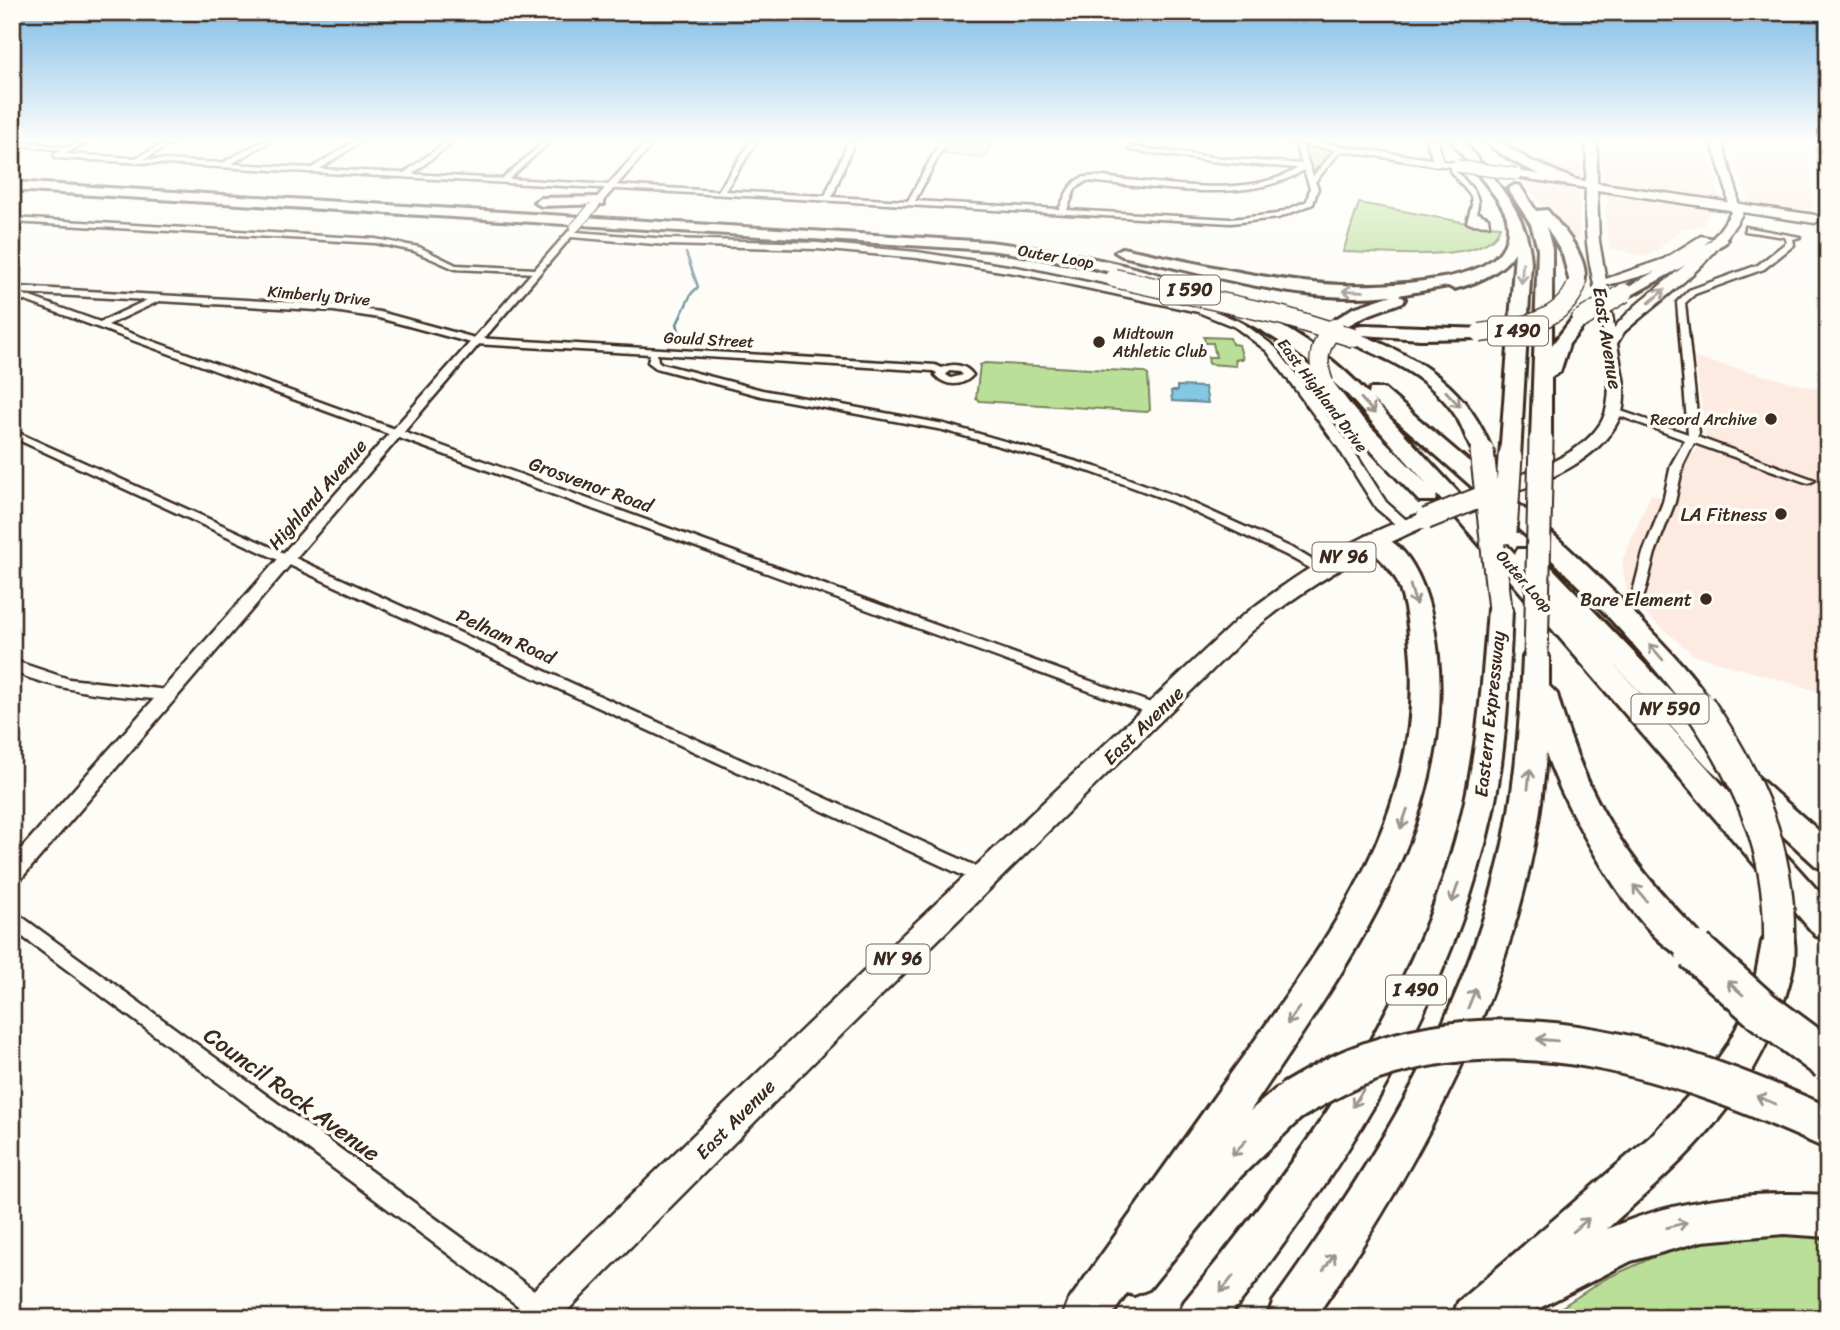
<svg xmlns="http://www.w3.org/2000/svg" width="1840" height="1330" viewBox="0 0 1840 1330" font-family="Sriracha,sans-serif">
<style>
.built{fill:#fdebe2}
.green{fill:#badf99;stroke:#7a845c;stroke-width:2}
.water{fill:#83c8e4;stroke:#668995;stroke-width:2}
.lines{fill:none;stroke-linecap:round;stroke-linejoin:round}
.stream{stroke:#668995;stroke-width:2.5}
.primary-tunnel{stroke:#d6d2cc;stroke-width:11;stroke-dasharray:11 6;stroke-linecap:butt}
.minor-casing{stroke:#3b2a1e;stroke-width:5}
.tertiary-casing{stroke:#3b2a1e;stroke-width:5}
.secondary-casing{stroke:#3b2a1e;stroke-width:5}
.primary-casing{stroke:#3b2a1e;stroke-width:5}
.motorway-casing{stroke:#3b2a1e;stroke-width:6}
.minor{fill:#fdfcf7;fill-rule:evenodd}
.tertiary{fill:#fdfcf7;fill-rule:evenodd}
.secondary{fill:#fdfcf7;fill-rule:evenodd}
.primary{fill:#fdfcf7;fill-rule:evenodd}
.motorway{fill:#fdfcf7;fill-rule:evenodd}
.rail-casing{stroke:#3b2a1e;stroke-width:4.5}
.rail{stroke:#fdfcf7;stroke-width:2.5;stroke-dasharray:7;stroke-linecap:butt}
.tertiary-bridge-casing{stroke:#3b2a1e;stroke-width:11;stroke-linecap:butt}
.primary-bridge-far1-casing{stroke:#3b2a1e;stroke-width:14;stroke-linecap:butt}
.primary-bridge-casing{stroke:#3b2a1e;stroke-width:24;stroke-linecap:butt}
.motorway-bridge-far3-casing{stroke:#3b2a1e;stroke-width:21;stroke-linecap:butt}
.motorway-bridge-far2-casing{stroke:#3b2a1e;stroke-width:27;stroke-linecap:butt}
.motorway-bridge-far1-casing{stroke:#3b2a1e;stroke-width:35;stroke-linecap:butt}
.motorway-bridge-casing{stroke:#3b2a1e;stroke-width:45;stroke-linecap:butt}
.tertiary-bridge{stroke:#fdfcf7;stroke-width:9}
.primary-bridge-far1{stroke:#fdfcf7;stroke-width:11}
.primary-bridge{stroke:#fdfcf7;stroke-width:20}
.motorway-bridge-far3{stroke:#fdfcf7;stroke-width:18}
.motorway-bridge-far2{stroke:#fdfcf7;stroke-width:23}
.motorway-bridge-far1{stroke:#fdfcf7;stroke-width:30}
.motorway-bridge{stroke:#fdfcf7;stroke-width:39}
.oneway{stroke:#9c938a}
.poi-dot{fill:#3b2a1e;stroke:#fdfcf7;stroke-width:2.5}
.labels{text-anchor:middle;stroke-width:7;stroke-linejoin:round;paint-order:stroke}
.far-street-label{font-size:16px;fill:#3b2a1e;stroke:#fdfcf7}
.far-poi-label{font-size:16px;fill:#3b2a1e;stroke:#fdfcf7;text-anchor:start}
.shield{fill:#fdfcf7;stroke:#75695f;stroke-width:2}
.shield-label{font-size:18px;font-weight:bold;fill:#3b2a1e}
.street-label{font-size:19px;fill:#3b2a1e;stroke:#fdfcf7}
.poi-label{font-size:19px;fill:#3b2a1e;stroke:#fdfcf7;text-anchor:end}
.near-street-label{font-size:23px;fill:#3b2a1e;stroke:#fdfcf7}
</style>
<rect width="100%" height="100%" fill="#fdfcf7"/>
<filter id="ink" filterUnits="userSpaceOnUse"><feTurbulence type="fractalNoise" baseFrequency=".0143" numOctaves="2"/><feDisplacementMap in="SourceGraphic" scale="14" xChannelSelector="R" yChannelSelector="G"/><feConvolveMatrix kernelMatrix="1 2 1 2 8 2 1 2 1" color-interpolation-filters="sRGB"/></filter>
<g filter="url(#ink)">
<path class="built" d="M1603,140H1705L1720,199L1605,183L1603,181Z
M1728,140H1809L1812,216L1750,205Z
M1514,155L1581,163V177L1557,174Z
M1526,180L1579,190V239L1569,238L1523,181Z
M1608,194L1654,199L1711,209L1703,225L1683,229L1650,256H1643L1609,248L1605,212Z
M1695,358L1821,390L1828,398V694L1694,655L1635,605L1627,595L1622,561L1651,494L1675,502L1682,466L1706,439Z"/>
<path class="green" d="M953,140H996L983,158L944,154Z
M1302,147L1331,150L1332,152L1312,174Z
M1359,203L1473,224L1500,226C1494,266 1374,252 1343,252Z
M1204,337L1230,338L1232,344L1239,345L1243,359H1235L1236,366L1209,364L1208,357H1216L1213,343H1205Z
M985,363L1143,372L1148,375L1150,410L1147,412L980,401L976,399L980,365Z
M1747,1234L1828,1237V1318H1545L1605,1279L1669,1250Z"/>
<path class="water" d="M1177,386L1205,387L1208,403L1172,401L1171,391H1177Z"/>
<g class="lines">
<path class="stream" d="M682,340L677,324L691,294L698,287L686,253"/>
<path class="primary-tunnel" d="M1815,219L1828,221"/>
<defs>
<path id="minor" d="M12,140L68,148L85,140H92L64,154L135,158L172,140H179L144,159L222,163L265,140H272L231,164L312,168L356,140H363L320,169L404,173L449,140H456L412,174L502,179L546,140H552L509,179L718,191L752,140H758L725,191L825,196L849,140H855L832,197L908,201L941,140H947L915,201L1059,209C1065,197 1070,180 1085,177C1098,175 1115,179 1128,180C1180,185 1253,197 1298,168L1219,162L1129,150L1131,147L1219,158L1302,164L1294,140H1300L1313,176L1338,147L1343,148L1315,182L1318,188L1313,204L1278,218L1231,223L56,158L54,155L62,150L12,144ZM1304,170L1310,188L1307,201L1277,214L1231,219L1067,210L1075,189L1086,181C1150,186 1248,206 1304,170Z
M1452,164H1456C1458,182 1486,191 1476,212L1488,218L1489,225L1471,224L1467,222L1472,205L1471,196L1450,171Z
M12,218L375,239L419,247L456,265L536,269L540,271L536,273L455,269L414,251L375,243L12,222Z
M1745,227L1800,237L1793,239L1794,245L1764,269L1695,294L1685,303L1699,433L1697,437L1815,480L1809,483L1805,482L1694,443L1683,465L1675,502L1655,553L1645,592L1644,595H1634L1633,592L1643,553L1663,502L1671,465L1685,440L1609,412L1610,410H1618L1688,434L1677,302L1689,290L1758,265L1787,242L1785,237L1745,231Z
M17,287L334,305L380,312L475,338L935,365L942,368C953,362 966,365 973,375C962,387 946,387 935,375L937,373L933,371L657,354L658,361L662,364L762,390L944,424L1099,468L1181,498L1294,549L1327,569L1325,572H1317L1286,555L1173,502L1091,472L943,430L761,396L656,368L648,362L650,354L475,344L379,318L334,311L159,301L108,325L1162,707L1164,711L1162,715L1157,716L12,296V290ZM19,293L147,300L100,322ZM949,371L960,372L963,375L951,378L946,375Z
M12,430L989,872L992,877L989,882L983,884L977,882L12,437Z
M12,660L69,679L168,690L175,695L168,700C115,696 62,693 12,671Z
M12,911L18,914L549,1301L553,1309L549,1317H533L12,929Z"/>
<path id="tertiary" d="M648,140H656L597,208H591V204Z
M575,224L580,227L576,232L667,239L817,243L917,252L1021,268L1205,307L1243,323L1275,347L1348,442L1386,502L1414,527L1412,530H1402L1376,508L1337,446L1267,351L1235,327L1198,312L1021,274L917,258L817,249L667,245L571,237L20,880L12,883V859Z"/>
<path id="secondary" d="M1275,140H1297L1438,160L1443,163L1438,166Z
M1711,140H1721L1737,192L1738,206L1743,212C1716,262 1665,296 1624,332L1615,347H1605L1603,344C1633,293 1700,269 1731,212L1728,206L1727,192Z
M1701,236L1711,238C1684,268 1638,277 1600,287L1594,283L1664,259Z"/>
<path id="primary" d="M1587,140H1597V183L1815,215L1821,219L1815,223L1597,190L1599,241L1624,384C1624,396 1625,410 1618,421C1598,460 1544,484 1504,494L1497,492L1495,488L1497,484C1532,470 1582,456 1602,421C1621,386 1595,297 1589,258C1585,234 1585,211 1586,188L1516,177L1510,174L1516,171L1586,181Z
M1435,148L1440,151L1443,161L1461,164V168L1434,165L1430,151Z
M1426,513L1436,519L1433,523C1367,551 1307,585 1252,631L828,1048L560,1318H514L519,1304L806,1026L1236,621C1285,582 1365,528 1426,513Z"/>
<path id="motorway" d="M1427,140H1439V154H1431Z
M1451,140H1463C1493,182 1527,207 1531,262L1520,457L1517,461H1503L1500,457L1515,252C1502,272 1477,283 1454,289L1448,286L1399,295L1405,299L1403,302L1365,316L1334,333L1328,332L1326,328L1328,324L1353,308L1392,295C1301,305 1210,274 1122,256L1115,252L1122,248C1235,270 1326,299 1443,278C1476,272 1515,259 1507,218C1503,200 1463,158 1451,140Z
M1483,140H1497L1529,160L1576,180L1575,183C1553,186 1499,155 1483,140Z
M12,182L989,242C1123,258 1274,292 1369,395L1370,389H1384C1473,467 1568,540 1648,628C1670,652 1696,677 1713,706L1709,713L1699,716L1692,714L1727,750L1828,839V871L1817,867L1707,766L1612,662L1828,902V940L1816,936L1437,495L1435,501H1419L1341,419L1315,383L1317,379H1330C1234,296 1112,266 989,250L12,190ZM1332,381L1348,395L1427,484L1355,411ZM1372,399C1481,495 1593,587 1682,703L1534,549H1518L1515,554Z
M1515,185L1520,186L1536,211L1547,210C1563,228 1593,262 1583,287H1571L1563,255L1546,226L1552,249V345L1575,315L1581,314L1589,319L1569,344L1560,372L1551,377V438L1548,442H1534L1531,438L1538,249L1531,224L1508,189Z
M599,197L604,198V204L541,206L534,202L541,198Z
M1720,236L1725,237L1727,240L1725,243L1630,296H1618L1616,293Z
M1362,325L1486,329L1489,333L1486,337L1480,338L1421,339L1362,335C1423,360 1468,388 1492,451L1489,455H1475C1467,443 1464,428 1456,416C1432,378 1387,358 1348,342L1345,338L1348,334L1356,333L1353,330L1356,326Z
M1375,534C1408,542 1424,583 1431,613C1474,800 1348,964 1250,1111L1276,1089L1290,1083L1304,1089L1309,1102L1304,1115L1241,1176L1149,1289L1134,1295L1127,1293L1110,1318H1062L1068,1302C1119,1230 1171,1158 1222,1086C1314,957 1422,827 1411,659C1409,633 1407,606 1397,581C1389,563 1374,556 1364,541L1367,536Z
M1500,601L1509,603L1512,609C1509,678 1507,748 1492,815C1451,1003 1345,1167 1228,1318H1178L1184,1302C1304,1156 1417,1001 1462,814C1478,747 1483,677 1488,609L1491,603Z
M1536,648L1545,651L1549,657V686L1557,694C1585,796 1623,857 1698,932L1703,943L1698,954L1686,958C1635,939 1563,805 1546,753C1532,961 1430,1149 1315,1318H1267L1273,1302C1370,1168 1461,1025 1499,862C1515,794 1520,726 1523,657L1527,651Z
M1779,927L1791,931C1799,949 1792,975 1786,994C1752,1101 1688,1156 1607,1229C1679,1198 1751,1191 1828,1195V1237L1784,1234L1702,1241L1631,1261L1520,1318H1452L1458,1302L1651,1136L1705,1078L1727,1046L1742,1018L1754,985L1762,942L1767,931Z"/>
</defs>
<use href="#minor" class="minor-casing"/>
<use href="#tertiary" class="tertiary-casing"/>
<use href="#secondary" class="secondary-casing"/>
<use href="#primary" class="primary-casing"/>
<use href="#motorway" class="motorway-casing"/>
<use href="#minor" class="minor"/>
<use href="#tertiary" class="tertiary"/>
<use href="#secondary" class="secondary"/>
<use href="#primary" class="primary"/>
<use href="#motorway" class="motorway"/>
<defs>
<path id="rail" d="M1816,140L1828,231"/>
</defs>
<use href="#rail" class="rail-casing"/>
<use href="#rail" class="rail"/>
<defs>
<path id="tertiary-bridge" d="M575,227L594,206"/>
<path id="primary-bridge-far1" d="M1457,166L1516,174"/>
<path id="primary-bridge" d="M1426,519L1504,488"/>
<path id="motorway-bridge-far3" d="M1114,278L1283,316L1354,338
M1581,319L1624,293
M1480,333C1517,328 1563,323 1577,284
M1324,383C1316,362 1318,345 1334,328
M1541,441V438"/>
<path id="motorway-bridge-far2" d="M1482,451L1500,609
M1505,532L1510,457
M1536,657L1541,440"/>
<path id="motorway-bridge-far1" d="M1699,706C1750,781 1781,850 1779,942
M1686,943L1697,953"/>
<path id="motorway-bridge" d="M1695,951L1762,1011L1828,1060
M1290,1102C1311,1090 1333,1076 1356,1067C1515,1004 1680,1061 1828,1128"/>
</defs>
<use href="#tertiary-bridge" class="tertiary-bridge-casing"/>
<use href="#primary-bridge-far1" class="primary-bridge-far1-casing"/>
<use href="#primary-bridge" class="primary-bridge-casing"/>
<use href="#motorway-bridge-far3" class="motorway-bridge-far3-casing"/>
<use href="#motorway-bridge-far2" class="motorway-bridge-far2-casing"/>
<use href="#motorway-bridge-far1" class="motorway-bridge-far1-casing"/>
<use href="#motorway-bridge" class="motorway-bridge-casing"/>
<use href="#tertiary-bridge" class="tertiary-bridge"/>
<use href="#primary-bridge-far1" class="primary-bridge-far1"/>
<use href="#primary-bridge" class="primary-bridge"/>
<use href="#motorway-bridge-far3" class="motorway-bridge-far3"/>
<use href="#motorway-bridge-far2" class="motorway-bridge-far2"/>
<use href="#motorway-bridge-far1" class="motorway-bridge-far1"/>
<use href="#motorway-bridge" class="motorway-bridge"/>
</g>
<defs><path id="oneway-shaft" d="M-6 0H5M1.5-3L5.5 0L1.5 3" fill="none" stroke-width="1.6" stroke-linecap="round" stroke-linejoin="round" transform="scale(1.75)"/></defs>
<g class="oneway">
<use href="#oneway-shaft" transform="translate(1522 273) rotate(94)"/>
<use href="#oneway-shaft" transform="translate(1353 291) rotate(-178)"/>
<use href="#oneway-shaft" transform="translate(1657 296) rotate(-41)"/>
<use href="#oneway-shaft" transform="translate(1453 399) rotate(47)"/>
<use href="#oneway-shaft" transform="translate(1368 406) rotate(48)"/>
<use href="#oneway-shaft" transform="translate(1413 595) rotate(74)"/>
<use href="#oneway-shaft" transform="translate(1656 652) rotate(-131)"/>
<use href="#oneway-shaft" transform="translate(1529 779) rotate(-84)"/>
<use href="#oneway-shaft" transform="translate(1404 819) rotate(109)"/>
<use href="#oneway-shaft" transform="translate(1455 893) rotate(109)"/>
<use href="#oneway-shaft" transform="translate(1640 893) rotate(-129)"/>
<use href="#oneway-shaft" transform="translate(1735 988) rotate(-139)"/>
<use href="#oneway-shaft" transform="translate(1472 998) rotate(-68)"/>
<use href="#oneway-shaft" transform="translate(1293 1016) rotate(125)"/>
<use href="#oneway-shaft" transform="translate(1547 1040) rotate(-175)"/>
<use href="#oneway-shaft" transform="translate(1358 1098) rotate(121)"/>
<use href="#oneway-shaft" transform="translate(1766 1100) rotate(-157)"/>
<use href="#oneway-shaft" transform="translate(1239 1148) rotate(133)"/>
<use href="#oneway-shaft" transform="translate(1581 1225) rotate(-41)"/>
<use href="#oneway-shaft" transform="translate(1677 1225) rotate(-15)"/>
<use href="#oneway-shaft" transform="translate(1329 1262) rotate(-56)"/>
<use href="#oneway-shaft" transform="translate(1227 1284) rotate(128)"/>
</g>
</g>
<linearGradient id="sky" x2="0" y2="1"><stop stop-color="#7fbce6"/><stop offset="0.43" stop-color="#fefefb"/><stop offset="1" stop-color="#fefefb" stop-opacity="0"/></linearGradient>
<rect width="1840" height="326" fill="url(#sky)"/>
<g class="poi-dot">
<circle cx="1099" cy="342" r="7"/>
<circle cx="1771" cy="419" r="7"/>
<circle cx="1781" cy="514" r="7"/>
<circle cx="1706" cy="599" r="7"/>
</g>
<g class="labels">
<g class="far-street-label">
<text transform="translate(1056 256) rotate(10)" y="6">Outer Loop</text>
<text transform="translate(319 295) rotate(5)" y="6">Kimberly Drive</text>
<text transform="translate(709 339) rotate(3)" y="6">Gould Street</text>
<text transform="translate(1323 395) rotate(53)" y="6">East Highland Drive</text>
<text transform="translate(1525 581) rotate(49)" y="6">Outer Loop</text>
</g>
<g class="far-poi-label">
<text x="1113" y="339">Midtown<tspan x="1113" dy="18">Athletic Club</tspan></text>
<text x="1757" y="425" text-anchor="end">Record Archive</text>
</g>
<g class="shield">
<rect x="1160" y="275.5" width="60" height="29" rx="5"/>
<rect x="1488" y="316.5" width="60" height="29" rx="5"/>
<rect x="1312.5" y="542.5" width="63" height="29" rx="5"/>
<rect x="1631.5" y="694.5" width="77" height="29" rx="5"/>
<rect x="866.5" y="944.5" width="63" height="29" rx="5"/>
<rect x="1386" y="975.5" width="60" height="29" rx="5"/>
</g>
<g class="shield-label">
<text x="1190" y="296">I 590</text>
<text x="1518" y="337">I 490</text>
<text x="1344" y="563">NY 96</text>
<text x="1670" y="715">NY 590</text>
<text x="898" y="965">NY 96</text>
<text x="1416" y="996">I 490</text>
</g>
<g class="street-label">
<text transform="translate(1608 338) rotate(81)" y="7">East Avenue</text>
<text transform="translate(591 484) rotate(20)" y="7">Grosvenor Road</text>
<text transform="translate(317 494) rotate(-49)" y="7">Highland Avenue</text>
<text transform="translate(506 636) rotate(25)" y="7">Pelham Road</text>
<text transform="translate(1489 714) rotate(-84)" y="7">Eastern Expressway</text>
<text transform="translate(1143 725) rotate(-44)" y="7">East Avenue</text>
<text transform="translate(735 1119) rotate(-45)" y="7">East Avenue</text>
</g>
<g class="poi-label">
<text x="1767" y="521">LA Fitness</text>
<text x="1692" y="606">Bare Element</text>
</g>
<g class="near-street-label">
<text transform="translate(292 1094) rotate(36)" y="8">Council Rock Avenue</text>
</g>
</g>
<rect width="1840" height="1330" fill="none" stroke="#fdfcf7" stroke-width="42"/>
<rect x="21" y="21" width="1798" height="1288" fill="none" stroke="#3b2a1e" stroke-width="2.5" filter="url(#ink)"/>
</svg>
